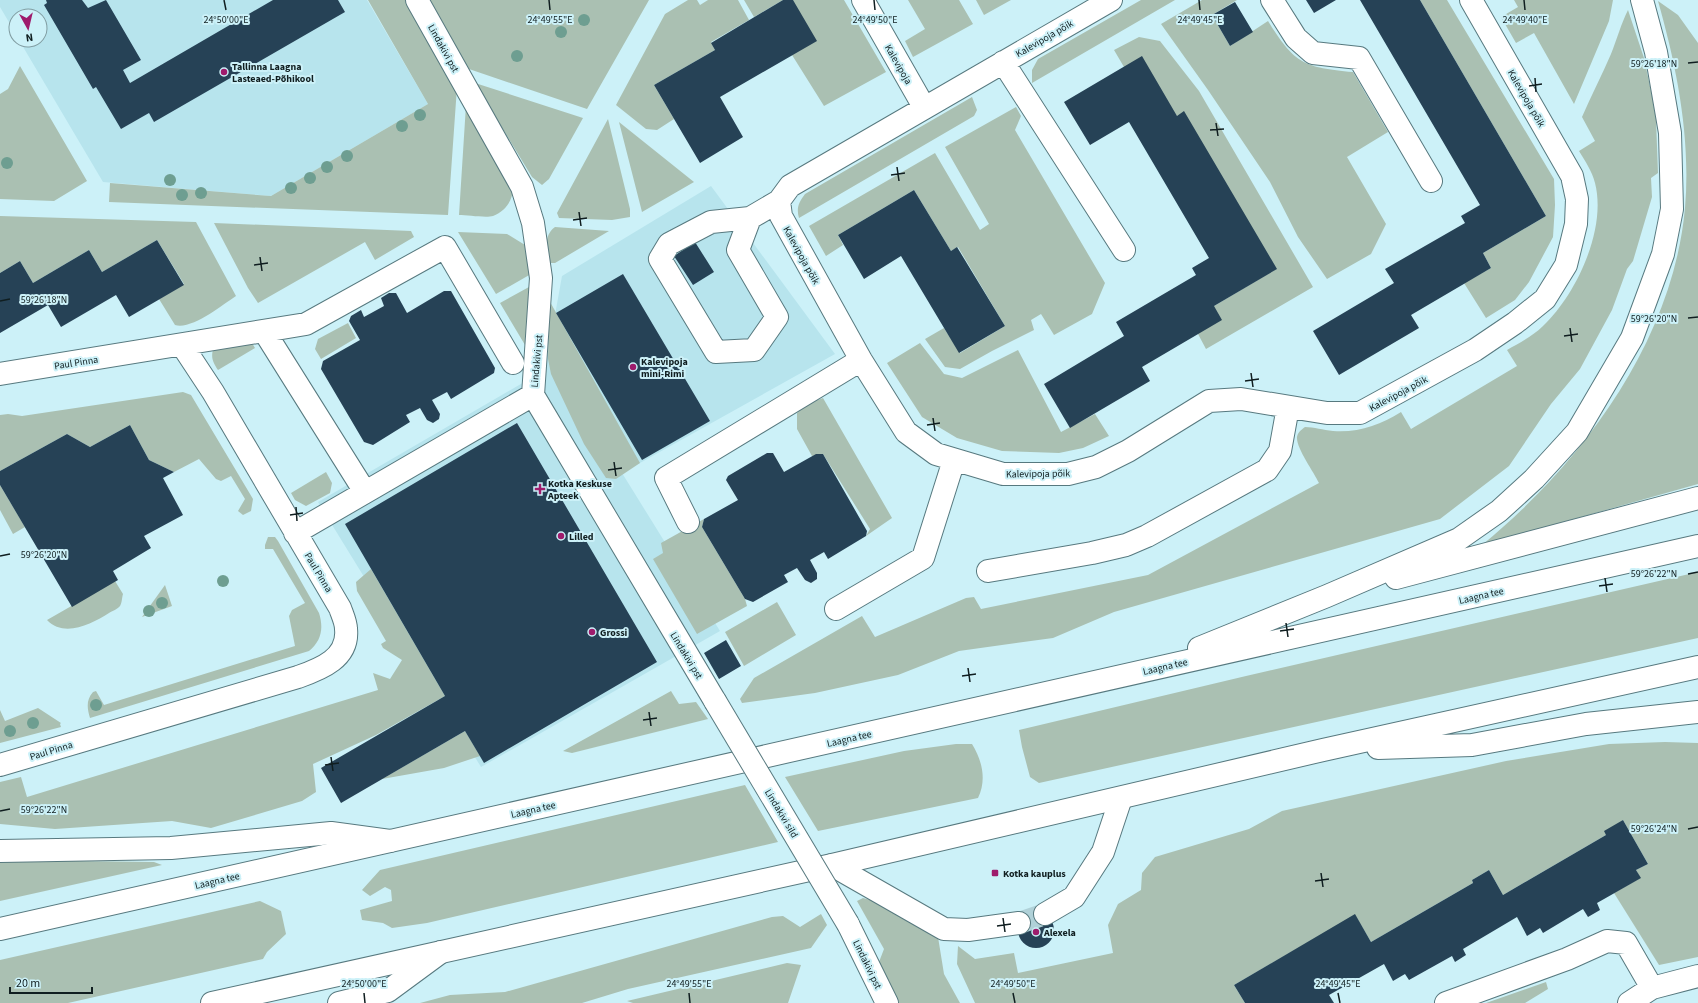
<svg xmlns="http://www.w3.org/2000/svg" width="1698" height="1003" viewBox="0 0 1698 1003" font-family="'Source Sans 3',sans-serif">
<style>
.built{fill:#b7e4ed}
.green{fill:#aac0b2}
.building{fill:#264256}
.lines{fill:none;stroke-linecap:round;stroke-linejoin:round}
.minor-tunnel{stroke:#b0d1d8;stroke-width:22;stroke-dasharray:22 11;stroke-linecap:butt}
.minor-casing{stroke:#57797f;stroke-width:24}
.major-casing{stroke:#57797f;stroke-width:24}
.minor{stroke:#fff;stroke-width:22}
.major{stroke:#fff;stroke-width:22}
.minor-bridge-casing{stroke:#57797f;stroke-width:24;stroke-linecap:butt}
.minor-bridge{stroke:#fff;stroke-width:22}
.tree{fill:#6e9e91}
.ticks{fill:none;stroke:#101e20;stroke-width:1.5}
.poi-dot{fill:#9e1b6c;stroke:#ccf1f8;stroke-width:1.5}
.labels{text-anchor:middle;stroke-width:4;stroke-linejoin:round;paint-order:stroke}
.street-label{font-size:10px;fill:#101e20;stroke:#ccf1f8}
.poi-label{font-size:10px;font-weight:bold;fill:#101e20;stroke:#ccf1f8;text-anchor:start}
.ticks-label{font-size:10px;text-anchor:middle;fill:#101e20;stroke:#ccf1f8;stroke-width:4;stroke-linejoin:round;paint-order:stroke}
</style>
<rect width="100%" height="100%" fill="#ccf1f8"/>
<path class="built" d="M0,0H367L428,104L271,196L103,182L19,40H40V16H16V34L0,7Z
M711,186L835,354L622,473L720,631L481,767L318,502L526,381L548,354L562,276Z"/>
<path class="green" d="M368,0H407L457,87L448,215L109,202L110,183L271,196L428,104Z
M430,0H649L587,109L469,69Z
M688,0H697L700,5L708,0H738L749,20L711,42L715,50L654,85L674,119L657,130L646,129L616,105L665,14Z
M744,0H783L754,17Z
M793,0H844L886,72L824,106L792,55Z
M908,0H959L973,24L913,57L905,41L925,29Z
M976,0H1011L984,15Z
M1141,0H1175L1032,83V70L1038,59Z
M1202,0H1237L1212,15L1230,46L1268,21C1295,64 1303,67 1353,72L1388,132L1347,157L1386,224L1371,254L1327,279L1298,237L1270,182L1208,90L1161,24Z
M1420,0H1447L1554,179L1555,205L1553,237L1529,282L1515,300L1486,318L1464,283L1491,268L1483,253L1546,216Z
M1514,0H1613L1609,21L1574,104L1534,33L1516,43L1501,17L1518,7Z
M1658,1L1678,15L1698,43V484L1482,545C1582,463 1673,341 1685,208C1691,138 1677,68 1658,1Z
M1628,10L1644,58L1652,96L1656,119L1658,173L1651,178L1652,197L1633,261L1627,269L1612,310L1580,369L1551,404L1509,466L1440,519L1114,612L1053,638L959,651L898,675L815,693L742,703L740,699L754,678L862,616L875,637L966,598L974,597L981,609L1148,575L1319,483C1314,472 1296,448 1297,437C1298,432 1301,430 1305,427C1314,427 1323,430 1333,431C1358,433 1380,425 1401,412L1411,429L1517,366L1507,350C1519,343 1533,336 1543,326C1576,295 1607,229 1595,183C1592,171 1585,161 1579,151L1595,141L1582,117C1591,96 1602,75 1611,54C1617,39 1621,24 1628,10Z
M1139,37L1160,41L1199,91L1313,287L1206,349L1198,334L1214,306L1276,269L1177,116L1124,67L1114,50Z
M20,66L87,181L54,201L0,199V94L8,89Z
M475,83L583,118L549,179L542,185L532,177Z
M972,97L977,110L974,116L799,218C796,208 799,202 805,194Z
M466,105L513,187C513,200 506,211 493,216C486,218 467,215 459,215Z
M1016,107L1021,116L1015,130L1105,283L1092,314L1054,335L1041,314L1031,320L1034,330L992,351L960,369L945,367L925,339L944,328L960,353L1005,326L958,247L951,251L914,190L838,235L843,245L826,256L809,226L935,153L980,230L989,224L945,147Z
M608,119L630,209V217L612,220L559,218L557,213Z
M619,122L694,182L642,212Z
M0,216L196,222L236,296C222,305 192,330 175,325L159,299L184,284L157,240L102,272L89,250L33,283L20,261L0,273Z
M214,223L411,231L414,237L375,260L365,242L258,303L248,288Z
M555,227L609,231L555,263H549C547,249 543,236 555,227Z
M458,232L507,234L525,245L535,262L531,274L496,294Z
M529,287L528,350L500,303Z
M549,300L640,463L616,479L606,478L584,444L551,374L548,359Z
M348,323L356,338L321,359L315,349L318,339Z
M252,343L255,348L218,370C213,362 210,357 214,347Z
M920,343L944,374L962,378L1018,350L1061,432L1095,414L1109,436L1083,448L1059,453L1002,451L957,438L922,417L887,363Z
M183,392L191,395L253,499L251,511L243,515L238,511L245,499L231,476L221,481L216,479L199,459L174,472L149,460L130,425L90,447L67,434L0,471V415L8,414L22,416Z
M823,398L892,518L866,536L870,529L823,454L812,456L797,429V413L807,404Z
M326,472L332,483L330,493L306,506L295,500L291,493Z
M0,485L25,527L13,534L0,510Z
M704,519L702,527L745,599L747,606L697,634L653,559L663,553L661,543Z
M268,537H275L278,541L319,613C324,629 321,641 309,651L90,718C87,708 86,700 93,692L96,691L104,705L295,646L289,616L292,610L305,603L273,549H265V545Z
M371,569L445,696L376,735L313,764L316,792L302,801L211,828L172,821L55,829L0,824V782L21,777L27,797L378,690L373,673L390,679L402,660L383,648L381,644L386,641L357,591L356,582Z
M1698,572V638L1039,783L1030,777L1022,747L1019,730L1246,676Z
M115,581L123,594C122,597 122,603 120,606C118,609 112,611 109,613C92,624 64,638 47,620Z
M165,585L172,606L142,617Z
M777,602L796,635L744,666L725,632Z
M671,691L679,704L696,702L708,719L572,753L563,751Z
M38,708L61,723L60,724L61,727L0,743V710L5,721Z
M465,731L480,756L444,768L382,779Z
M1665,742L1698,743V957L1659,965L1614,893L1640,878L1636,870L1648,864L1623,820L1606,835L1503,895L1489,870L1472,880L1473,883L1371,942L1355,915L1234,985L1245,1003H975L957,964L958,946L975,959L1014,953L1018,973L1113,953L1108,925L1118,904L1141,890L1142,873L1155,857L1249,829L1282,811L1506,761L1609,744Z
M956,744H972C982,760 987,780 978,798L818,831L785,777L904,751Z
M745,785L778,842L427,923L392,928L383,923L362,920L360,910L392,901L391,890L385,887L370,896L362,890L380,870Z
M0,860L154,862L162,865L0,901Z
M863,898L874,901L938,937L944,974L960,1003H899L879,962L884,949L857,901Z
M260,901L281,911L286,934L267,952L263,959L68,1003H0V960Z
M821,914L827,925L811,948L628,989L582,1003H420L450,995L505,992L772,917L783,916L800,927Z
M787,963L801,965L788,1003H633L627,1001Z
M1546,982L1548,989L1525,1003H1486Z"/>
<path class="building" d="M46,0H82L88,8L106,0L141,60L123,70L130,83L273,0H338L345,12L154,122L149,113L121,129L96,87L93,89L44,5L47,3Z
M783,0H793L817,41L720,97L743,137L700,163L654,85L715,50L711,43Z
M1306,0H1336L1314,13Z
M1360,0H1420L1546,216L1483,253L1491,268L1411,315L1419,328L1339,375L1313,331L1394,283L1385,269L1465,223L1461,216L1480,205Z
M1235,2L1253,32L1230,46L1212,15Z
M1142,56L1177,116L1184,111L1277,269L1214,306L1222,320L1142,367L1150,381L1070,428L1044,384L1124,336L1116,322L1196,275L1192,268L1209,258L1129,122L1090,145L1064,102Z
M914,190L951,251L957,247L1005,326L959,353L901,256L864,279L838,235Z
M157,240L184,285L129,317L116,295L61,327L48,305L0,333V273L20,261L33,283L89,250L102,272Z
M695,242L714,272L693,285L674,256Z
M623,274L710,421L642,460L556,313Z
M444,291H451L495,368L494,373L451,399L447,392L432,400L440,414L439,419L433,423L427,420L420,408L406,415L410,422L373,445L364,442L321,369L323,361L360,340L349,321L351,316L361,310L364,317L384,306L381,298L389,293H396L407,313Z
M517,423L657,662L484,763L465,731L341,803L321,768L445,696L345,524Z
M130,425L149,460L174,472L163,478L183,515L144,536L151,548L113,571L118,580L72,607L0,485V471L67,434L90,447Z
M767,453H773L784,472L816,454H823L867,531L866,536L828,559L824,552L810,560L817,573V579L811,583L805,580L797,568L784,575L788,582L753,602L745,599L702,527L704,519L738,500L726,480L728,476Z
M726,640L741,666L719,679L704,653Z
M1623,820L1648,864L1636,870L1641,878L1597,903L1600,910L1588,917L1583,909L1543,933L1540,928L1527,936L1517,917L1463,949L1466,955L1455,962L1452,956L1409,980L1405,974L1393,981L1384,964L1329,995L1334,1003H1245L1234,985L1355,914L1371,942L1473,883L1472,880L1489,870L1503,895L1606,835L1604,831Z
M1018 930a18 18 0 1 1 36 0a18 18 0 1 1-36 0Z"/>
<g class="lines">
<path class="minor-tunnel" d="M1019,923L1045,914"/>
<defs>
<path id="minor" d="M417,0L522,187L533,223L541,278L533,395L715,701
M863,0L924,107
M1111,0L790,186L779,201L781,216L861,360L906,432L936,454L1003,474H1068L1096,467L1128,451L1209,401L1241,399L1327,413H1360L1475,350L1515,323L1545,299L1566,265L1576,224L1577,199L1572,176L1471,0
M1272,0L1296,38L1313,53L1359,58L1431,181
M1003,62L1124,250
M750,218L738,250L777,317L754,350L716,352L660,259L669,244L711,222L750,218L779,201
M264,331L365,492
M0,374L306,324L445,247L513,363
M688,522L666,478L861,360
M295,533L533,395
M988,571L1092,553L1126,545L1147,536L1267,470L1280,451L1288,407
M836,609L923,558L954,460
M0,765L298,677C321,669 349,658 346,629C346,622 342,614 340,608L213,392L182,345
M0,851L171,848L331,833L390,841
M832,865L944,929L968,930L1019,923
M1045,914L1074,897L1103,852L1121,798
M848,924L887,1003
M339,1003L388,991L441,952
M1446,1003L1567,959L1607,941L1626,943L1652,988
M1629,1003L1652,988L1698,976"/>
<path id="major" d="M1396,578L1698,498
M1199,648L1327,596L1459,539L1499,511L1534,479L1577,432L1632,338L1663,254L1672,209L1670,133L1656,52L1642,0
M1378,748L1472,745L1586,724L1698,712
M0,929L1698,546
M212,1003L832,865L1323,750L1698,667"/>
</defs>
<use href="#minor" class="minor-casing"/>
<use href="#major" class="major-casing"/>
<use href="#minor" class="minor"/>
<use href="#major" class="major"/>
<defs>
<path id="minor-bridge" d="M715,701L848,924"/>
</defs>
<use href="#minor-bridge" class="minor-bridge-casing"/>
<use href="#minor-bridge" class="minor-bridge"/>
</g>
<g class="tree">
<circle cx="584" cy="20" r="6"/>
<circle cx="561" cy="32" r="6"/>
<circle cx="517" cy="56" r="6"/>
<circle cx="420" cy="115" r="6"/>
<circle cx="402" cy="126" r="6"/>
<circle cx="347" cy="156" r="6"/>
<circle cx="7" cy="163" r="6"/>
<circle cx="327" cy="167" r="6"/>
<circle cx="310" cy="178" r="6"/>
<circle cx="170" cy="180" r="6"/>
<circle cx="291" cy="188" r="6"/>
<circle cx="201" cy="193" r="6"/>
<circle cx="182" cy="195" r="6"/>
<circle cx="223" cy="581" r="6"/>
<circle cx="162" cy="603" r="6"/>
<circle cx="149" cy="611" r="6"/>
<circle cx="96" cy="705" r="6"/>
<circle cx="33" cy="723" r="6"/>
<circle cx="10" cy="731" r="6"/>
</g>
<path class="ticks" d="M224,0L226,10M549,0L550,10M874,0L875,10M1199,0L1200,10M1524,0L1525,10M1688,63L1698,62M1535,78L1536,92M1529,86L1542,84M1216,123L1218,136M1210,130L1224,129M897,167L899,181M891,175L905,173M579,212L581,226M573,220L587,218M260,257L262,271M254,265L268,263M0,301L10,299M1688,318L1698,317M1570,328L1572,342M1564,336L1578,334M1251,373L1253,387M1245,381L1259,379M933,418L935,431M927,425L940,423M614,462L616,476M608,470L622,468M296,507L297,521M290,515L303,513M0,556L10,554M1688,574L1698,572M1605,578L1607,592M1599,586L1613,584M1286,623L1288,637M1280,631L1294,629M968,668L970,682M962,676L976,674M649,712L651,726M643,720L657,718M331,757L333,771M325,765L339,763M0,811L10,809M1688,829L1698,827M1321,873L1323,887M1315,881L1329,879M1003,918L1005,932M997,926L1011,924M364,993L365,1003M689,993L690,1003M1013,993L1015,1003M1338,993L1340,1003"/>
<g class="poi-dot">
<circle cx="224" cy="72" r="4"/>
<circle cx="633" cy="367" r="4"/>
<path d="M538 483h4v4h4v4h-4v4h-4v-4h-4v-4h4z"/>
<circle cx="561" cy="536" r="4"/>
<circle cx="592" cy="632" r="4"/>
<rect x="991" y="869" width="8" height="8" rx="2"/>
<circle cx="1036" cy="932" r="4"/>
</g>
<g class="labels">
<g class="street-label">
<text transform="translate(1044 38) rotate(-30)" y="4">Kalevipoja põik</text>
<text transform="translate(444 48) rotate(61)" y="4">Lindakivi pst</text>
<text transform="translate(899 64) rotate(60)" y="4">Kalevipoja</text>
<text transform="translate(1527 98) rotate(60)" y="4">Kalevipoja põik</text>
<text transform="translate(802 255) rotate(61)" y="4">Kalevipoja põik</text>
<text transform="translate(536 361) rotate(-85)" y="4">Lindakivi pst</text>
<text transform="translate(76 362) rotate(-9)" y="4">Paul Pinna</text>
<text transform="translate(1398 393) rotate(-28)" y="4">Kalevipoja põik</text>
<text transform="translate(1038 473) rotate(-1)" y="4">Kalevipoja põik</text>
<text transform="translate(319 572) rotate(59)" y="4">Paul Pinna</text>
<text transform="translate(1481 595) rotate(-13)" y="4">Laagna tee</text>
<text transform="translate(687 655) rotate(59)" y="4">Lindakivi pst</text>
<text transform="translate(1165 666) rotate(-13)" y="4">Laagna tee</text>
<text transform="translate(849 738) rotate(-13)" y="4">Laagna tee</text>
<text transform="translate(51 750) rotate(-17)" y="4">Paul Pinna</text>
<text transform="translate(533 809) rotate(-13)" y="4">Laagna tee</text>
<text transform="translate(782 813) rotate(59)" y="4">Lindakivi sild</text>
<text transform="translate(217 880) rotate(-13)" y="4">Laagna tee</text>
<text transform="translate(868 964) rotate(64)" y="4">Lindakivi pst</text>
</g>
<g class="poi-label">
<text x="232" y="70">Tallinna Laagna<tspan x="232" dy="12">Lasteaed-Põhikool</tspan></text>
<text x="641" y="365">Kalevipoja<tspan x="641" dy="12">mini-Rimi</tspan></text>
<text x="548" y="487">Kotka Keskuse<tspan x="548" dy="12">Apteek</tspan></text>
<text x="569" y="540">Lilled</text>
<text x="600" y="636">Grossi</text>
<text x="1003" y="877">Kotka kauplus</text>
<text x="1044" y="936">Alexela</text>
</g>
</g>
<g class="ticks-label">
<text x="226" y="23">24°50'00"E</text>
<text x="550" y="23">24°49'55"E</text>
<text x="875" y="23">24°49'50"E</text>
<text x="1200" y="23">24°49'45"E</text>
<text x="1525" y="23">24°49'40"E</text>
<text x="1654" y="67">59°26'18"N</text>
<text x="44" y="303">59°26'18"N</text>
<text x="1654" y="322">59°26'20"N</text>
<text x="44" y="558">59°26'20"N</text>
<text x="1654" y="577">59°26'22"N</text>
<text x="44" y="813">59°26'22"N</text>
<text x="1654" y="832">59°26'24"N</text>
<text x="364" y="987">24°50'00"E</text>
<text x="689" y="987">24°49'55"E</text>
<text x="1013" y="987">24°49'50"E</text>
<text x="1338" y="987">24°49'45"E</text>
</g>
<g transform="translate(28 28) rotate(172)"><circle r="19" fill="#ccf1f8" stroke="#819da2"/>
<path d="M0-3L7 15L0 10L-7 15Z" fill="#9e1b6c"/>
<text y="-6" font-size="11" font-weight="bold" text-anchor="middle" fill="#101e20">N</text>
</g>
<path d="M10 987v6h82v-6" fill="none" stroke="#101e20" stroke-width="2"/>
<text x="16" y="987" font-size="12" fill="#101e20" stroke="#ccf1f8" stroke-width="3" paint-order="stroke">20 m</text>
</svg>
